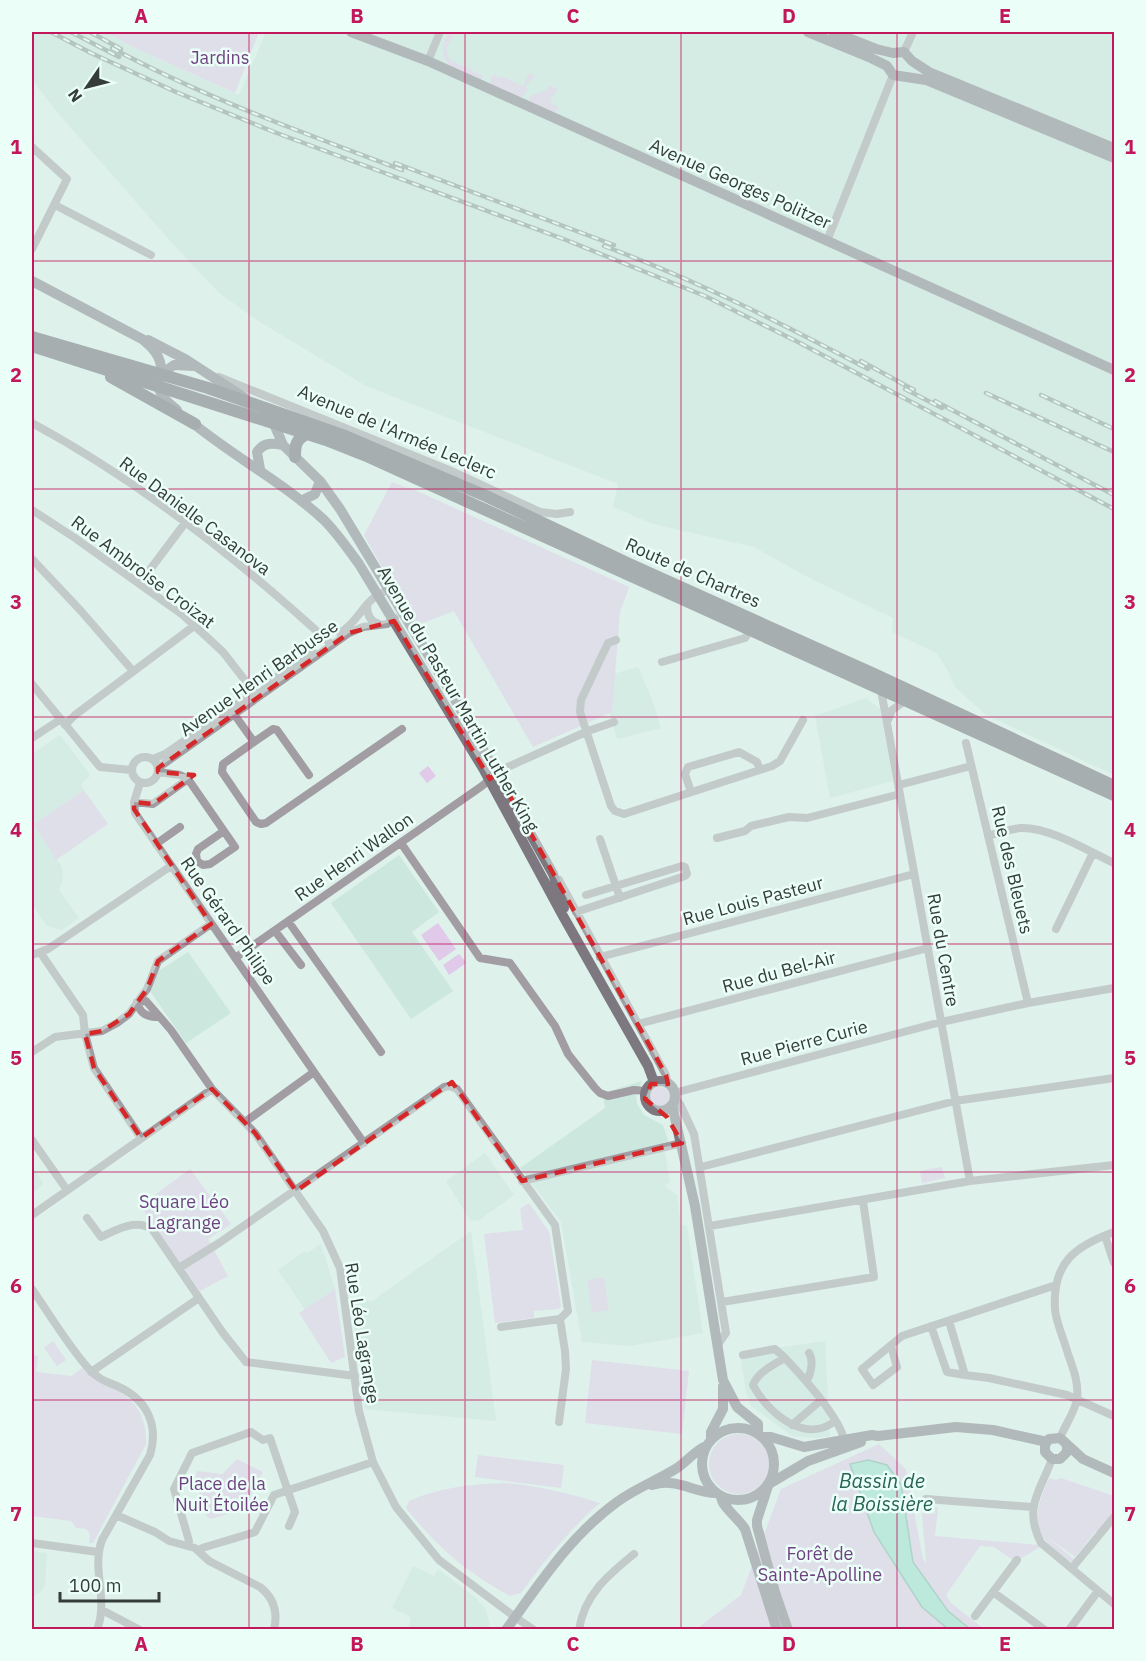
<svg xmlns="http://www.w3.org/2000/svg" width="1146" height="1661" viewBox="0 0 1146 1661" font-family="'IBM Plex Sans',sans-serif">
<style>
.built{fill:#cbe7de}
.green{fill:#e0c9e9}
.water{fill:#93e1cb;stroke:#77b0a0;stroke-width:1.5}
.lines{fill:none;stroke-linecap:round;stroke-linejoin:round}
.street{stroke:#a19da3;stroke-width:8}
.secondary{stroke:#7d7780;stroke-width:10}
.primary{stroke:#645d67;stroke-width:12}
.rail-casing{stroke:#828f8b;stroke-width:4.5}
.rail{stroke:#ebfef8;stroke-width:2;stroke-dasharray:7;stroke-linecap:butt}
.marked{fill:none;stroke:#d62828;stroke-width:4.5;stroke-dasharray:12 8;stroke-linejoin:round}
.grid{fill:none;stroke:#c2185b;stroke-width:1.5;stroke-opacity:0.55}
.labels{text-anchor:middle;stroke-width:5;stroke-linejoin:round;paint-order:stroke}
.park-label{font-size:18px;fill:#704180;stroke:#ebfef8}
.street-label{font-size:18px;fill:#353d3a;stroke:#ebfef8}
.water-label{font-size:20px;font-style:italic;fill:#286455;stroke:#ebfef8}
.neatline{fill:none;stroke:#c2185b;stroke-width:2}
.grid-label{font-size:20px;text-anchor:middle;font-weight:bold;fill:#c2185b}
</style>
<rect width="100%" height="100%" fill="#def1eb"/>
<path class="built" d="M32,32H105L137,49L239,95L266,32H1114V775L986,715L955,687L947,669L936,653L892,632L893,618L811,579L754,547L653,524L613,507L618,484L366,386L260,322L219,293L172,243L57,112L32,80Z
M638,667L653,702L661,728L617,739L610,715L613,674Z
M866,698L880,709L893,781L830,798L815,716Z
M60,735L89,773V777L81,784L84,790L34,824L62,867L63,879L59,890L79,918L62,930L47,926L32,904V754Z
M399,855L439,912L412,932L453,991L411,1019L331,903Z
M188,952L231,1013L186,1043L150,991L157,972Z
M642,1081L636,1095L637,1104L644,1115L663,1125L669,1143L664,1145L670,1183L665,1184L666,1187L677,1195L681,1226L687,1225L703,1333L631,1346L582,1342L561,1222L520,1168L605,1108L603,1093Z
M485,1153L514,1195L478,1221L470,1220L446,1181Z
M32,1166L44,1184L32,1193Z
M471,1231L496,1421L365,1409L351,1301H372Z
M321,1244L335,1289L305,1310L278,1270L305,1251L307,1253Z
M825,1341L830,1436L815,1438L792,1436L751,1406L746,1392L740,1353Z
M32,1551L47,1553L45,1585L42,1591L32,1597Z
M413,1566L434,1576L438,1569L476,1598L485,1608L489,1620V1629H407L411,1621L409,1616L392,1608Z"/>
<path class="green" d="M105,32H259L235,93L137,49Z
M448,32H454L446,50L450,60L484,76L481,80C453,67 434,67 448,32Z
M497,72L495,76L500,78L501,76L523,86L528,75L532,73L537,80L534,77L525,86L528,90L520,98L490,84L491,77Z
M549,85L558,89L550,102L559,107L555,113L530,102V96L547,90Z
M392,482L407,488L408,487L629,587L620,612L612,712L533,747L454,611L415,626L364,535Z
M428,766L436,776L427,783L419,773Z
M84,790L108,824L56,860L34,824Z
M438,923L456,949L439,961L421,935Z
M459,954L466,962L465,964L449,975L443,965Z
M650 1097a10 10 0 1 1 20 0a10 10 0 1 1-20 0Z
M942,1167L945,1178L922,1183L920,1171Z
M190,1169L231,1224L208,1239L228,1276L200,1291L140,1206Z
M529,1203L549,1232L561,1306L559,1309L534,1311V1318L495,1323L484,1234L523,1230L520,1209Z
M604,1277L609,1310L592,1313L587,1280Z
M335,1289L345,1357L331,1363L299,1313Z
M53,1341L66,1360L57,1366L44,1348Z
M32,1355L38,1356L36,1372L72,1376L82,1368C93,1380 104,1384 118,1391C139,1403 147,1422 146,1444L93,1543H89L90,1534L86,1529L76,1528L71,1521L32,1516Z
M592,1360L689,1371L682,1434L585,1423Z
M709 1464a30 30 0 1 1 60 0a30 30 0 1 1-60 0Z
M879,1444L906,1469L923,1559L926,1563L922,1513L935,1514V1507L938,1508L935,1536L1038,1545L1040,1547L1020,1559L1013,1560L994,1547L980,1546L946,1595L951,1603L984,1629C980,1629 973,1630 970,1629C956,1623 916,1573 912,1559C903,1522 913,1443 850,1465L922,1607L948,1629L695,1630L741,1595L781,1489Z
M478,1455L564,1465L561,1488L475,1477Z
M237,1459L263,1472L250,1496L251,1506L212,1519L207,1517L195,1478L197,1471L222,1474Z
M1049,1478L1056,1480L1061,1478L1114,1496V1513L1099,1532L1096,1531L1075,1557L1046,1536L1075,1560L1073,1562C1066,1561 1062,1557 1057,1552C1029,1529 1036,1507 1049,1478Z
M506,1483C539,1486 568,1493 600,1503C569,1530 545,1560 521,1593L510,1596C465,1571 438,1548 406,1508L409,1501C440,1487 472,1484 506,1483Z"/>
<path class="water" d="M868,1460L887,1465L901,1484L913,1562L948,1611L970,1629H948L922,1607L874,1532L850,1464Z"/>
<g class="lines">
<path class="street" d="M904,52L913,32
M428,61L440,32
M32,147L67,179L32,249
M55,205L151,255
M827,241L893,75
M219,377L449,470L540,512L557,514L570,512
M32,423C141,482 241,561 332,645
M32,510L75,538L183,615L223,652L254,692
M32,559L81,611L133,671
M140,583L185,523
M367,605C367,614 370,622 379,624
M340,633C362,619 363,598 389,590
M616,640L608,643L581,700L580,712L611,806L615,811L624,814L772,766L780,761L803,720
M662,662L745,638L750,631
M32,684L100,767L131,770
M881,690L970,1181
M234,714L254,742L223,764L222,772L256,822L261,824L266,823L402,729
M888,720L892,710L905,701
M65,725L75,715L194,626
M32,738L61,719
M254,742L273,729L277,730L309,775
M966,743L1028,1003
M132 770a13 13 0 1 1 26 0a13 13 0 1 1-26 0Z
M153,759L165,754L313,652
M158,768L349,633L363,627L387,624L395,618
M158,772L180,775L188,779L235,847L210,864L203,865L197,861L196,854L198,849L224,831
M140,783L134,802L135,813L314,1072L245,1122
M899,785L971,766
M691,792L685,774L688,767L739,752L757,762L760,770
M134,802L153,804L188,779
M988,836C998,833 1010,829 1021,828C1050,827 1088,851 1114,863
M717,838L745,831L751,826L789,817L807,818L900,794
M600,839L620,898
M401,843L480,958L510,963L555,1026L568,1054L595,1088L600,1093L608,1096L634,1090L646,1091
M156,844L180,827
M559,880L666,1075L668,1084
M576,912L685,876L687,874L685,867L682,866L586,895
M288,921L381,1052
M1056,929L1093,853
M275,931L301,965
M40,952L83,1015L85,1034L94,1068L141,1138
M32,955L48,949L171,866
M600,957L914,874
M235,958L482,786L501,770L588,731L614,722
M137,1002L146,1001L171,1030L212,1089L255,1133L323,1231L340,1268L359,1411L373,1462L396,1507L439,1560L515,1617L534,1630
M137,1002C140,1014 147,1017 159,1017
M638,1024L928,948
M32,1052L55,1037L102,1031L117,1023L129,1014L147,989L158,961L211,924
M314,1072L364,1143
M674,1093L941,1022L1028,1003L1114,988
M675,1098L680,1104L694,1134L726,1333L717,1346
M32,1140L67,1190
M701,1167L955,1101L1114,1078
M522,1181L682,1143
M32,1215L212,1089
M87,1218L101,1237C117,1229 136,1219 152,1229L223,1333L246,1362L355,1376
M710,1226L970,1181L1114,1165
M1105,1236L1114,1263
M179,1268L219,1243L444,1087L450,1086L457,1089L555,1225L568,1311L560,1319L501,1327
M32,1289C50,1315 67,1344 88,1368C99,1380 106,1381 119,1387C147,1400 159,1425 150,1455L102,1540C91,1569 109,1599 97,1630
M722,1302L874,1277L863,1201
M931,1326L947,1372L965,1375L949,1321
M891,1346L897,1367L873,1385L862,1369L902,1336L1056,1285
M743,1355L775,1349L785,1358
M91,1372L199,1298
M965,1375L989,1378L1067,1395L1114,1416
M806,1381C811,1375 814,1360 809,1353
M835,1421C805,1445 767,1412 753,1385C757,1373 774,1364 785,1358C802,1376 838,1415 844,1439
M559,1422L566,1369L565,1351L560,1319
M792,1425L820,1401
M1060,1438C1065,1425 1075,1412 1077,1399C1079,1383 1073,1368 1068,1354C1064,1339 1056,1323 1055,1309C1052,1263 1075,1246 1114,1232
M1052,1459C1040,1492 1023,1507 1041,1543L1114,1604
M926,1499L1032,1507
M116,1515L155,1532L169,1541L195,1548L209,1561L260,1587C274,1598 278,1613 274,1630
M32,1543L98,1552
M188,1545L189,1541L174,1489L192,1453L251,1432L263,1440L270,1438L295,1512L289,1526
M200,1552L202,1548L255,1532L274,1495L373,1462
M1072,1568L1114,1517
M993,1592L1045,1630
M102,1610L140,1630
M975,1616L1017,1560
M579,1630C584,1595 608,1575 634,1554
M1069,1630L1098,1591"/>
<path class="secondary" d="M351,32L428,61L1114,370
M808,32L869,57L887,66L893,75L926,80L1114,158
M833,32L876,49L893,53L904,52L912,61L929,72L1114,148
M32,281L142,339C153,348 162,357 161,372C161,376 158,382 159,387C160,397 170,404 177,410
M148,340L185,359L245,398
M161,374L174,365L194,366
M189,420C232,456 283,482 324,520C337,533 348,549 359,564L484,770L563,916L648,1066L654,1082
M270,420L274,424L283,445L320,481L340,509L453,696L553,874L564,908
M260,469L257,452C264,442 272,443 283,445
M301,501L315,494L320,481
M645 1096a15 15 0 1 1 30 0a15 15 0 1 1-30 0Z
M672,1105L695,1206L723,1380L737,1407L758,1424V1433
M702 1464a36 36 0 1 1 72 0a36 36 0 1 1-72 0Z
M763,1437H771L804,1447L872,1435L878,1436L956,1427L993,1430L1047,1442
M711,1439V1432L723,1409V1386
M1067,1445V1452L1060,1459H1052L1045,1452V1445L1049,1439L1060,1438L1083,1459L1114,1473
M769,1484L808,1461L861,1442
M652,1485C677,1477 694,1493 716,1493
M768,1486L757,1520V1526L775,1592L788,1630
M721,1496C722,1508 738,1517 745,1529L777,1630
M506,1630C540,1583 570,1536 617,1502C636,1488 658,1480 677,1468C688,1461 694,1451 706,1446"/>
<path class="primary" d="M32,337L208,388L345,436L486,496L629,564L874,674L1114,786
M32,346L326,440L369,457L1114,795
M111,377L195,424
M295,457C295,445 296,439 307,434"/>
<defs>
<path id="rail" d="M51,32L91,53L176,92L274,132L566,240L705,296L796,341L1114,509
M71,32L119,57
M90,32L121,49
M112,48C205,98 304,133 402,170
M395,163L614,245
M604,246C696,280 781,323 868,369
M861,361L914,390
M905,389L942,408
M986,393L1114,452
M1041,395L1114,429
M935,401L1114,495"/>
</defs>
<use href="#rail" class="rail-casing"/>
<use href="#rail" class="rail"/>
</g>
<path d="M0 0H1146V1661H0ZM394,621L490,779L497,773L666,1075L668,1084H651L645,1099L667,1117L682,1143L522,1181L452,1082L296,1191L255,1133L212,1089L141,1138L94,1068L85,1034L102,1031L129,1014L147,989L158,961L211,924L134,809V802L153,804L194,775L158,772V768L349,633Z" fill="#def1eb" fill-opacity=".55" fill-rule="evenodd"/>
<path class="marked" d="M394,621L490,779L497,773L666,1075L668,1084H651L645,1099L667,1117L682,1143L522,1181L452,1082L296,1191L255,1133L212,1089L141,1138L94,1068L85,1034L102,1031L129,1014L147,989L158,961L211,924L134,809V802L153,804L194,775L158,772V768L349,633Z"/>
<path class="grid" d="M249,32V1630M465,32V1630M681,32V1630M897,32V1630M32,261H1114M32,489H1114M32,717H1114M32,944H1114M32,1172H1114M32,1400H1114"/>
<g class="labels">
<g class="park-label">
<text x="220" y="64">Jardins</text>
<text x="184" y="1208">Square Léo<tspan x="184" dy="21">Lagrange</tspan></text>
<text x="222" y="1490">Place de la<tspan x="222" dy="21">Nuit Étoilée</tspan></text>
<text x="820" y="1560">Forêt de<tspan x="820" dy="21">Sainte-Apolline</tspan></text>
</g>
<g class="street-label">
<text transform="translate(740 184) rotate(24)" y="6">Avenue Georges Politzer</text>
<text transform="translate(397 432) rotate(23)" y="6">Avenue de l'Armée Leclerc</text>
<text transform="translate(195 516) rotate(37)" y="6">Rue Danielle Casanova</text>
<text transform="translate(143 572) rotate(37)" y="6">Rue Ambroise Croizat</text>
<text transform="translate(693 573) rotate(24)" y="6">Route de Chartres</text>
<text transform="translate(259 678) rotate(-35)" y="6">Avenue Henri Barbusse</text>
<text transform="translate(458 699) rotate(60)" y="6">Avenue du Pasteur Martin Luther King</text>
<text transform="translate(354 857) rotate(-35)" y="6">Rue Henri Wallon</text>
<text transform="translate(1012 870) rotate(77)" y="6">Rue des Bleuets</text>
<text transform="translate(753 901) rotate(-15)" y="6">Rue Louis Pasteur</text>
<text transform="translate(228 921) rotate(55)" y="6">Rue Gérard Philipe</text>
<text transform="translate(943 950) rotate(80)" y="6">Rue du Centre</text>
<text transform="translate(779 972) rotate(-15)" y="6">Rue du Bel-Air</text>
<text transform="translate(804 1043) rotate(-15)" y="6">Rue Pierre Curie</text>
<text transform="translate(362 1333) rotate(81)" y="6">Rue Léo Lagrange</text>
</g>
<g class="water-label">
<text x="882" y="1488">Bassin de<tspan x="882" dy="23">la Boissière</tspan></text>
</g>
</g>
<rect width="1146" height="1661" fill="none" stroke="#ebfef8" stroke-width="66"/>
<g transform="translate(87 87) rotate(235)" stroke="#ebfef8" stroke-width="4.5" paint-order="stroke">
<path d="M0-4.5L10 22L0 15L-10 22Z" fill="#353d3a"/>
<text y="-9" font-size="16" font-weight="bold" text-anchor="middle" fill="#353d3a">N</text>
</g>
<path d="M60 1592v9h99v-9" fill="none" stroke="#353d3a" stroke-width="3"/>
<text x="69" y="1592" font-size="18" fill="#353d3a" stroke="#ebfef8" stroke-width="4.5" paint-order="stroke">100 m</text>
<rect x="33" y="33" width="1080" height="1595" class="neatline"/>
<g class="grid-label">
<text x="141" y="23">A</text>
<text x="357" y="23">B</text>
<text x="573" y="23">C</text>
<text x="789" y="23">D</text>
<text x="1005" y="23">E</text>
<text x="16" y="154">1</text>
<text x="1130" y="154">1</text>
<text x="16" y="382">2</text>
<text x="1130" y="382">2</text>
<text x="16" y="609">3</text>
<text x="1130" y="609">3</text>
<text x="16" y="837">4</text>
<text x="1130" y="837">4</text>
<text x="16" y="1065">5</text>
<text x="1130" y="1065">5</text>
<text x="16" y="1293">6</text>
<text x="1130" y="1293">6</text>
<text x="16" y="1521">7</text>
<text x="1130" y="1521">7</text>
<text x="141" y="1651">A</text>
<text x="357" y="1651">B</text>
<text x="573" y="1651">C</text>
<text x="789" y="1651">D</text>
<text x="1005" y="1651">E</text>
</g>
</svg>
